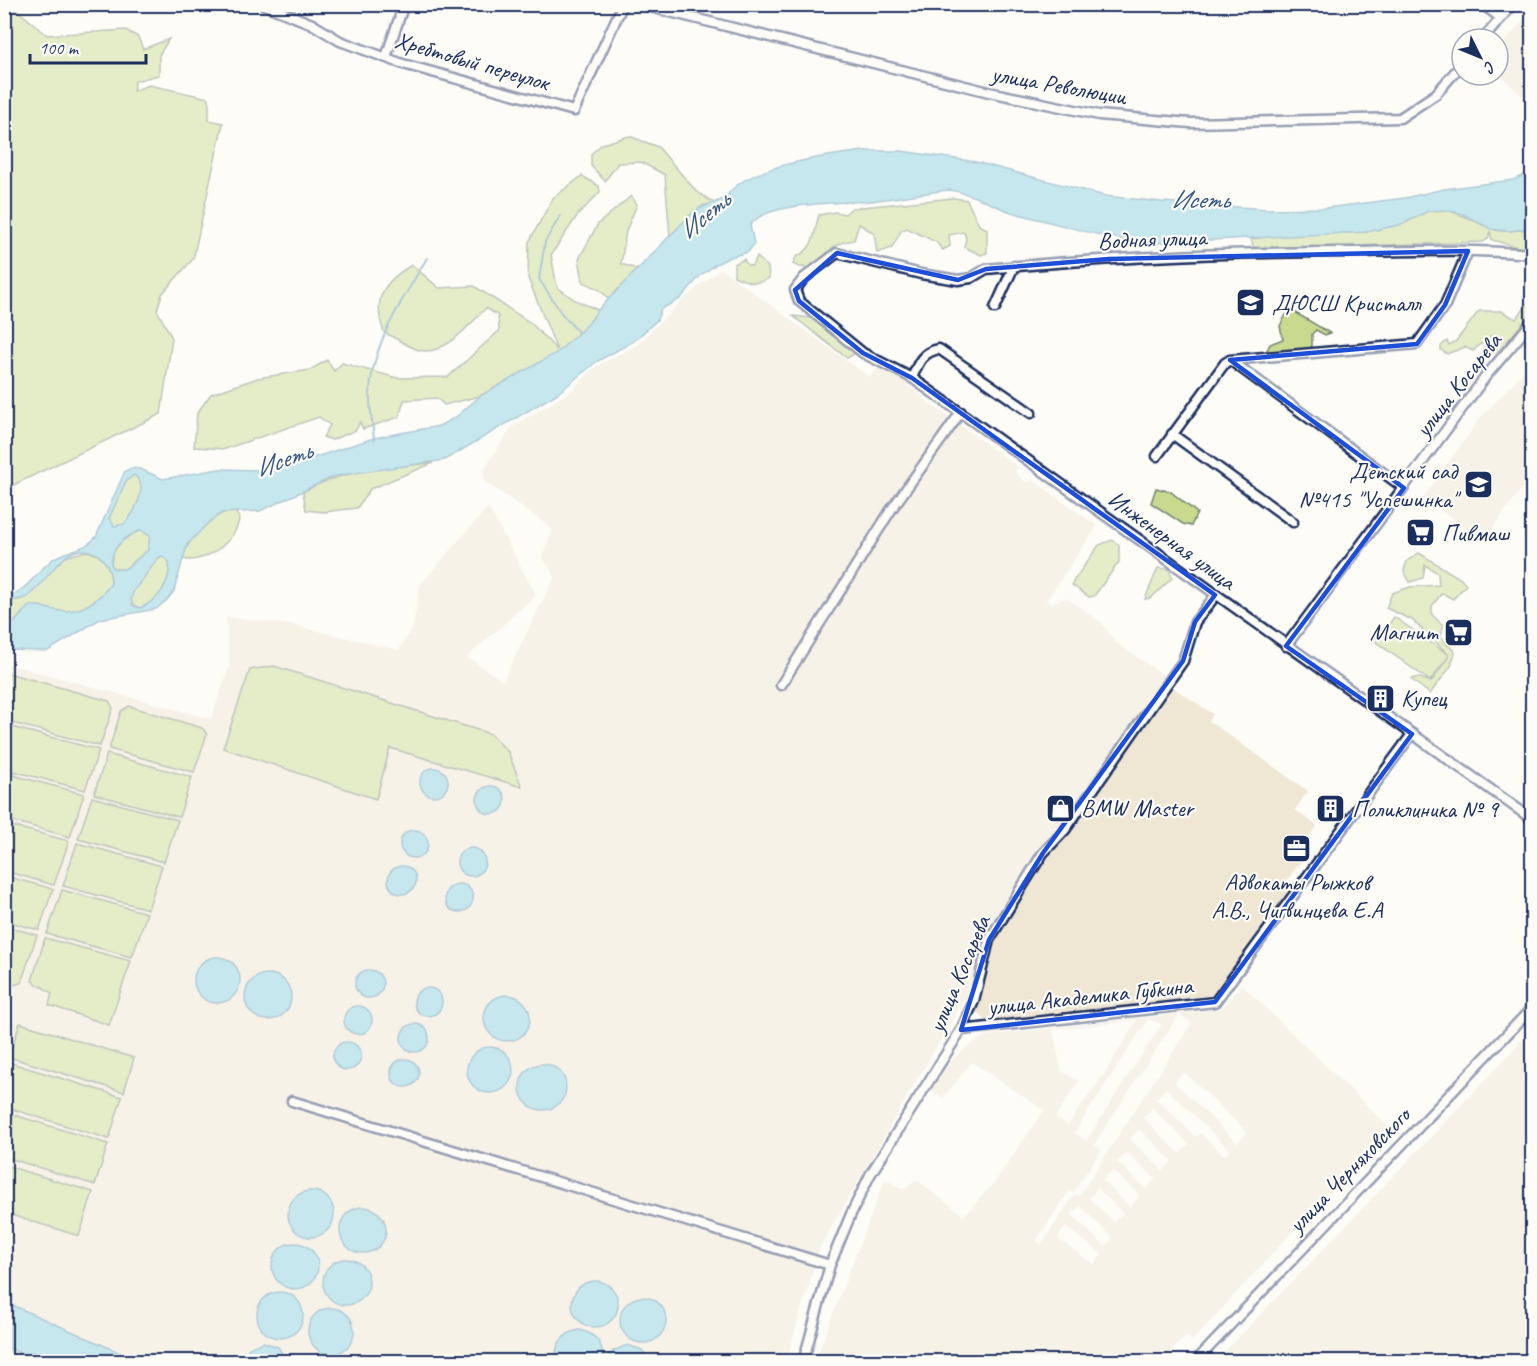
<svg xmlns="http://www.w3.org/2000/svg" width="1537" height="1366" viewBox="0 0 1537 1366" font-family="Caveat,sans-serif">
<style>
.built{fill:#efe6d4;fill-rule:evenodd}
.green{fill:#c8da8e;stroke:#728476;stroke-width:1.5}
.water{fill:#83cfe3;stroke:#598fae;stroke-width:1.5;fill-rule:evenodd}
.lines{fill:none;stroke-linecap:round;stroke-linejoin:round}
.stream{stroke:#598fae;stroke-width:2}
.minor-casing{stroke:#1b2f5e;stroke-width:13}
.minor{stroke:#fdfcf7;stroke-width:8}
.marked{fill:none;stroke:#1d4ed8;stroke-width:4.5;stroke-linejoin:round}
.labels{text-anchor:middle;stroke-width:4.5;stroke-linejoin:round;paint-order:stroke}
.street-label{font-size:24px;fill:#1b2f5e;stroke:#fdfcf7}
.poi-label{font-size:24px;fill:#1b2f5e;stroke:#fdfcf7;text-anchor:start}
.water-label{font-size:26px;font-style:italic;fill:#35577f;stroke:#fdfcf7}
</style>
<rect width="100%" height="100%" fill="#fdfcf7"/>
<filter id="ink" filterUnits="userSpaceOnUse"><feTurbulence type="fractalNoise" baseFrequency=".0167" numOctaves="2"/><feDisplacementMap in="SourceGraphic" scale="12" xChannelSelector="R" yChannelSelector="G"/><feConvolveMatrix kernelMatrix="1 2 1 2 8 2 1 2 1" color-interpolation-filters="sRGB"/></filter>
<g filter="url(#ink)">
<path class="built" d="M1532,10V105L1498,73V50Z
M721,269L869,377L880,366L906,382L928,402L1018,467L1015,471L1020,478L1026,482L1033,480L1097,526L1046,601L1050,604L1066,598L1101,622L1116,643L1175,683L1172,687L1213,714L1209,721L1308,791L1295,810L1317,826L1304,843L1309,847L1307,853L1282,887L1288,892L1212,995L988,1023L964,999L820,1247L786,1361H5L4,663L211,719L230,665L226,617L292,625L399,650L413,627L420,585L488,507L536,595L467,657L503,681L555,576L542,557L553,529L484,481V469L512,427L571,391L595,367L636,346L687,296Z
M1532,363V474L1483,541L1424,497L1482,416Z
M1242,985L1389,1127L1192,1341L1186,1336L1162,1361H815L885,1179L903,1190L917,1180L964,1216L995,1182L1044,1110L972,1062L943,1098L930,1090L948,1064L967,1047L985,1036L1220,1009ZM1179,1014L1192,1023L1079,1196L1075,1194L1041,1245L1036,1241L1069,1191L1073,1193L1101,1150L1094,1145ZM1148,1019L1162,1024L1086,1141L1074,1133ZM1137,1020L1107,1070L1068,1125L1055,1117L1079,1081L1061,1071L1053,1030ZM1184,1072L1247,1132L1237,1143L1174,1082ZM1166,1088L1230,1150L1225,1156L1200,1133L1196,1137L1156,1099ZM1152,1108L1189,1144L1180,1154L1143,1118ZM1139,1129L1172,1161L1163,1171L1130,1139ZM1127,1152L1156,1179L1146,1189L1117,1162ZM1113,1170L1140,1196L1130,1207L1102,1180ZM1097,1188L1123,1213L1114,1222L1089,1198ZM1080,1206L1113,1238L1105,1247L1071,1214ZM1065,1227L1102,1254L1094,1265L1057,1238Z
M1532,1030V1361H1216L1455,1112Z"/>
<path class="green" d="M11,5L47,35L126,30L138,37L143,49L169,39L159,55V75L135,81L133,91L149,85L209,98V120L223,123L193,259L162,294L157,310L172,338L161,414L5,489L4,5Z
M629,136L658,147L696,191L714,203L702,206L670,237L665,175L641,162L618,163L605,181L591,166V154L602,144Z
M582,176L599,186L600,192L577,216L551,255L557,287L575,300L598,310L588,324L558,352L546,360L480,396L444,405L437,398L404,400L399,417L363,429L360,422L356,430L332,440L323,437L330,425L319,417L225,449L194,447L197,413L211,394L258,378L310,370L327,360L334,371L342,363L397,378L448,377L499,331L498,316L486,308C471,323 444,357 419,350C407,346 395,338 384,332C372,300 383,281 412,265L439,288L474,286L531,323L557,350L528,278L529,242L553,198Z
M631,196L637,204L626,231L621,264L640,270L610,300L600,290L583,282L579,259L598,224Z
M954,198L967,200L979,225L987,229V253L981,255L964,247L966,238L964,232L949,235L950,246L943,250L936,242L907,228L901,231L892,248L877,253L874,233L859,224L854,240C849,241 843,242 839,244C820,252 818,277 793,264L796,257C816,248 813,234 819,215L835,212L845,214L852,208Z
M1446,210C1463,214 1475,222 1490,228C1503,234 1519,230 1532,228V246L1521,248L1492,240L1490,231L1488,239L1483,242L1254,249L1251,239L1285,235L1366,232L1403,224L1428,211Z
M757,257L768,267L769,278C757,286 747,282 734,276V264L744,259L747,265L752,266Z
M1532,299V312L1500,350L1493,353L1492,346L1497,338L1490,336L1485,345L1480,344L1473,351L1465,347L1447,354L1441,350V346L1447,341L1449,345L1456,341L1479,311H1501L1516,319Z
M1289,309L1330,333L1325,335L1316,330L1312,334V348L1265,354L1270,344L1283,339L1280,326Z
M793,316L812,318L850,347L854,354L847,358Z
M433,463L370,489L357,508L324,512L306,510L303,492C341,469 390,467 433,463Z
M134,475C150,486 134,514 124,525L113,526L109,518L126,481Z
M1156,488L1171,492L1197,513L1191,526L1183,524L1151,503Z
M227,511H234L239,517C239,540 203,565 183,559C186,539 209,519 227,511Z
M141,530L150,536L148,550L125,569H114L111,564C112,546 125,537 141,530Z
M1112,540L1119,545V562L1094,596L1089,597L1072,585L1074,580L1099,545Z
M86,551C103,554 111,567 111,584C95,605 76,616 49,609C43,607 36,604 30,607C24,609 18,618 14,623H5L4,602L22,599L65,557Z
M1419,553L1461,579L1466,585L1453,599L1442,593L1432,606V615L1443,625L1441,638L1455,652L1451,666L1430,694L1411,679L1418,677L1431,682L1449,656L1430,681L1376,642L1394,617L1449,655L1412,620L1386,608L1392,593L1410,587L1439,585L1438,573L1425,565L1423,578L1410,582L1404,571L1407,561Z
M162,556L169,562C171,583 159,601 140,608L133,605L131,600L133,592L158,558Z
M1158,568L1169,569L1172,578L1151,598L1145,599Z
M274,666L490,734L508,752L522,787L390,748L376,799L223,748L250,670Z
M4,672L109,701L113,708L100,746L5,721Z
M129,706L202,728L207,734L194,772L109,749L121,711Z
M4,725L99,750L85,790L5,769Z
M107,754L192,777L179,817L94,794Z
M5,773L84,794L70,837L5,819Z
M92,797L178,820L164,862L78,839Z
M4,824L69,841L54,885L5,871Z
M77,843L162,866L148,909L63,886Z
M5,876L53,889L39,930L5,921Z
M62,890L147,913L132,957L47,934Z
M5,926L37,935L21,983L13,985L5,983Z
M45,938L131,961L109,1025L49,1005L52,993L32,981Z
M20,1023L134,1058L124,1092L9,1057Z
M8,1062L122,1097L109,1139L5,1107V1072Z
M5,1112L108,1144L95,1185L5,1157Z
M4,1165L93,1192L79,1236L5,1213Z"/>
<path class="water" d="M864,151H901L976,162L1105,196L1162,202L1268,209L1326,208L1405,198L1444,189L1513,180L1532,172V228L1509,231L1491,229L1463,214L1446,210L1428,211L1403,224L1366,232L1154,243C1108,240 1063,225 1018,214C995,208 974,193 949,190C923,193 897,198 870,201C843,203 765,202 750,225L754,244L748,252L730,257L716,264L700,276L680,299L661,309L657,320L634,341L596,362L558,393L445,460L335,476L260,511L222,513L208,523L187,545L174,591L167,600L156,609L100,619L48,651L5,650V623H14C19,618 24,609 30,606C36,604 43,607 49,609C75,616 95,605 111,584C111,573 108,562 98,555C66,534 48,584 27,597C21,600 12,600 5,602V598C30,589 34,574 53,559C68,549 84,551 96,537L125,471L132,468L140,469L163,479L219,469L261,470L282,468L374,438L439,426L456,417L480,396L558,352L588,324L598,310L694,211L726,198C741,166 831,155 864,151ZM134,475C150,486 134,514 124,524L114,526L109,518L126,481ZM141,530L150,536L148,550L125,569H114L111,564C112,545 125,537 141,530ZM162,556L169,562C171,582 159,601 140,608L133,606L131,600L133,592L158,558Z
M420 782a14 14 0 1 1 28 0a14 14 0 1 1-28 0Z
M477 800a14 14 0 1 1 28 0a14 14 0 1 1-28 0Z
M400 844a14 14 0 1 1 28 0a14 14 0 1 1-28 0Z
M457 862a14 14 0 1 1 28 0a14 14 0 1 1-28 0Z
M388 880a14 14 0 1 1 28 0a14 14 0 1 1-28 0Z
M445 898a14 14 0 1 1 28 0a14 14 0 1 1-28 0Z
M194 980a23 23 0 1 1 46 0a23 23 0 1 1-46 0Z
M355 984a14 14 0 1 1 28 0a14 14 0 1 1-28 0Z
M245 997a23 23 0 1 1 46 0a23 23 0 1 1-46 0Z
M414 1002a14 14 0 1 1 28 0a14 14 0 1 1-28 0Z
M484 1018a23 23 0 1 1 46 0a23 23 0 1 1-46 0Z
M344 1020a14 14 0 1 1 28 0a14 14 0 1 1-28 0Z
M401 1038a14 14 0 1 1 28 0a14 14 0 1 1-28 0Z
M333 1056a14 14 0 1 1 28 0a14 14 0 1 1-28 0Z
M467 1070a23 23 0 1 1 46 0a23 23 0 1 1-46 0Z
M391 1073a14 14 0 1 1 28 0a14 14 0 1 1-28 0Z
M520 1087a23 23 0 1 1 46 0a23 23 0 1 1-46 0Z
M288 1214a23 23 0 1 1 46 0a23 23 0 1 1-46 0Z
M340 1230a23 23 0 1 1 46 0a23 23 0 1 1-46 0Z
M272 1266a23 23 0 1 1 46 0a23 23 0 1 1-46 0Z
M323 1282a23 23 0 1 1 46 0a23 23 0 1 1-46 0Z
M572 1304a23 23 0 1 1 46 0a23 23 0 1 1-46 0Z
M257 1315a23 23 0 1 1 46 0a23 23 0 1 1-46 0Z
M620 1320a23 23 0 1 1 46 0a23 23 0 1 1-46 0Z
M5,1302L112,1349L135,1361H36L5,1346Z
M308 1331a23 23 0 1 1 46 0a23 23 0 1 1-46 0Z
M579,1330C595,1333 605,1344 602,1361H557C553,1345 563,1333 579,1330Z
M263,1342L278,1347L287,1361H241L249,1348Z
M627,1345L642,1350L650,1361H605L613,1351Z"/>
<g class="lines">
<path class="stream" d="M560,216L545,242L539,279L562,314L579,333
M374,440C373,426 370,412 370,398C369,348 403,299 427,258"/>
<defs>
<path id="minor" d="M262,4L312,24L340,41L403,64L574,111L623,4
M638,4L989,92L1099,115L1190,123L1400,118L1436,94L1462,64
M1482,4L1501,18
M1483,39L1513,4
M386,57L404,4
M1532,254C1474,249 1414,251 1355,252C1232,252 1108,257 986,269L971,278L958,280L921,274L837,253L804,278L795,290L799,301L863,353L912,378L1532,819
M995,308L1014,266
M1230,360L1417,344L1445,305L1468,251
M1230,360L1404,488
M912,378C918,363 922,352 939,349L1031,413
M1172,434L1293,522
M1157,456L1225,363L1230,360
M1286,646L1486,376L1532,322
M781,685L891,510L961,412
M961,1030L1215,1002L1412,734
M292,1101L830,1265
M803,1362L830,1265L851,1214L870,1175L961,1030L974,1001L989,940L1043,853L1065,830L1183,661L1195,622L1216,595
M1195,1362L1532,1008"/>
</defs>
<use href="#minor" class="minor-casing"/>
<use href="#minor" class="minor"/>
</g>
</g>
<path d="M0 0H1537V1366H0ZM1468,251L1445,305L1417,344L1230,360L1404,488L1286,646L1412,734L1215,1002L961,1030L989,940L1043,853L1183,661L1195,622L1215,595L912,378L863,353L799,301L795,290L837,253L958,280L986,269L1109,259Z" fill="#fdfcf7" fill-opacity=".55" fill-rule="evenodd"/>
<path class="marked" d="M1468,251L1445,305L1417,344L1230,360L1404,488L1286,646L1412,734L1215,1002L961,1030L989,940L1043,853L1183,661L1195,622L1215,595L912,378L863,353L799,301L795,290L837,253L958,280L986,269L1109,259Z"/>
<defs>
<symbol id="school-square" viewBox="-11 -11 22 22"><rect x="-9" y="-9" width="18" height="18" rx="4" fill="#1b2f5e" stroke="#fdfcf7"/><path d="M0-5L7-2L0 1L-7-2ZM-4 1L0 2.5L4 1V4Q0 6-4 4Z" fill="#fff"/></symbol>
<symbol id="supermarket-square" viewBox="-11 -11 22 22"><rect x="-9" y="-9" width="18" height="18" rx="4" fill="#1b2f5e" stroke="#fdfcf7"/><path d="M-6-5.5h2.5l.6 2H6L4.5 2H-2.5L-4.4-4H-6ZM-1.5 3.2a1.3 1.3 0 1 0 .1 0ZM3 3.2a1.3 1.3 0 1 0 .1 0Z" fill="#fff"/></symbol>
<symbol id="building-square" viewBox="-11 -11 22 22"><rect x="-9" y="-9" width="18" height="18" rx="4" fill="#1b2f5e" stroke="#fdfcf7"/><path d="M-4-6H4V6H1V3H-1V6H-4ZM-2.5-4.3h1.7v1.8h-1.7ZM.8-4.3h1.7v1.8H.8ZM-2.5-1h1.7V.8h-1.7ZM.8-1h1.7V.8H.8Z" fill="#fff"/></symbol>
<symbol id="shop-square" viewBox="-11 -11 22 22"><rect x="-9" y="-9" width="18" height="18" rx="4" fill="#1b2f5e" stroke="#fdfcf7"/><path d="M-5-2.5h2.3a2.7 3.5 0 0 1 5.4 0H5L5.5 6h-11ZM-1.5-2.5h3a1.5 2.3 0 0 0-3 0Z" fill="#fff"/></symbol>
<symbol id="office-square" viewBox="-11 -11 22 22"><rect x="-9" y="-9" width="18" height="18" rx="4" fill="#1b2f5e" stroke="#fdfcf7"/><path d="M-6-3h4V-5.5h4V-3h4V5H-6ZM-1-4.5V-3h2v-1.5ZM-6 0V1H6V0Z" fill="#fff"/></symbol>
</defs>
<g fill-rule="evenodd">
<use href="#school-square" x="1234" y="286" width="33" height="33"/>
<use href="#school-square" x="1462" y="468" width="33" height="33"/>
<use href="#supermarket-square" x="1404" y="516" width="33" height="33"/>
<use href="#supermarket-square" x="1442" y="616" width="33" height="33"/>
<use href="#building-square" x="1364" y="682" width="33" height="33"/>
<use href="#shop-square" x="1044" y="792" width="33" height="33"/>
<use href="#building-square" x="1314" y="792" width="33" height="33"/>
<use href="#office-square" x="1280" y="832" width="33" height="33"/>
</g>
<g class="labels">
<g class="street-label">
<text transform="translate(472 61) rotate(16)" y="8">Хребтовый переулок</text>
<text transform="translate(1059 85) rotate(10)" y="8">улица Революции</text>
<text transform="translate(1152 239) rotate(-2)" y="8">Водная улица</text>
<text transform="translate(1458 385) rotate(-52)" y="8">улица Косарева</text>
<text transform="translate(1172 540) rotate(36)" y="8">Инженерная улица</text>
<text transform="translate(959 974) rotate(-67)" y="8">улица Косарева</text>
<text transform="translate(1090 996) rotate(-6)" y="8">улица Академика Губкина</text>
<text transform="translate(1349 1170) rotate(-46)" y="8">улица Черняховского</text>
</g>
<g class="poi-label">
<text x="1272" y="311">ДЮСШ Кристалл</text>
<text x="1457" y="479" text-anchor="end">Детский сад<tspan x="1457" dy="28">№415 "Успешинка"</tspan></text>
<text x="1442" y="541">Пивмаш</text>
<text x="1438" y="640" text-anchor="end">Магнит</text>
<text x="1401" y="706">Купец</text>
<text x="1081" y="816">BMW Master</text>
<text x="1352" y="817">Поликлиника № 9</text>
<text x="1297" y="890" text-anchor="middle">Адвокаты Рыжков<tspan x="1297" dy="28">А.В., Чигвинцева Е.А</tspan></text>
</g>
<g class="water-label">
<text x="1200" y="208">Исеть</text>
<text transform="translate(704 215) rotate(-40)" y="9">Исеть</text>
<text transform="translate(283 459) rotate(-20)" y="9">Исеть</text>
</g>
</g>
<rect width="1537" height="1366" fill="none" stroke="#fdfcf7" stroke-width="24"/>
<rect x="12" y="12" width="1513" height="1342" fill="none" stroke="#1b2f5e" stroke-width="2" filter="url(#ink)"/>
<g transform="translate(1480 57) rotate(133)"><circle r="28" fill="#fdfcf7" stroke="#a3aaba" stroke-width="1.5"/>
<path d="M0-4.5L10 22L0 15L-10 22Z" fill="#1b2f5e"/>
<text y="-9" font-size="16" font-weight="bold" text-anchor="middle" fill="#1b2f5e">С</text>
</g>
<path d="M30 54v9h116v-9" fill="none" stroke="#1b2f5e" stroke-width="3"/>
<text x="39" y="54" font-size="18" fill="#1b2f5e" stroke="#fdfcf7" stroke-width="4.5" paint-order="stroke">100 m</text>
</svg>
